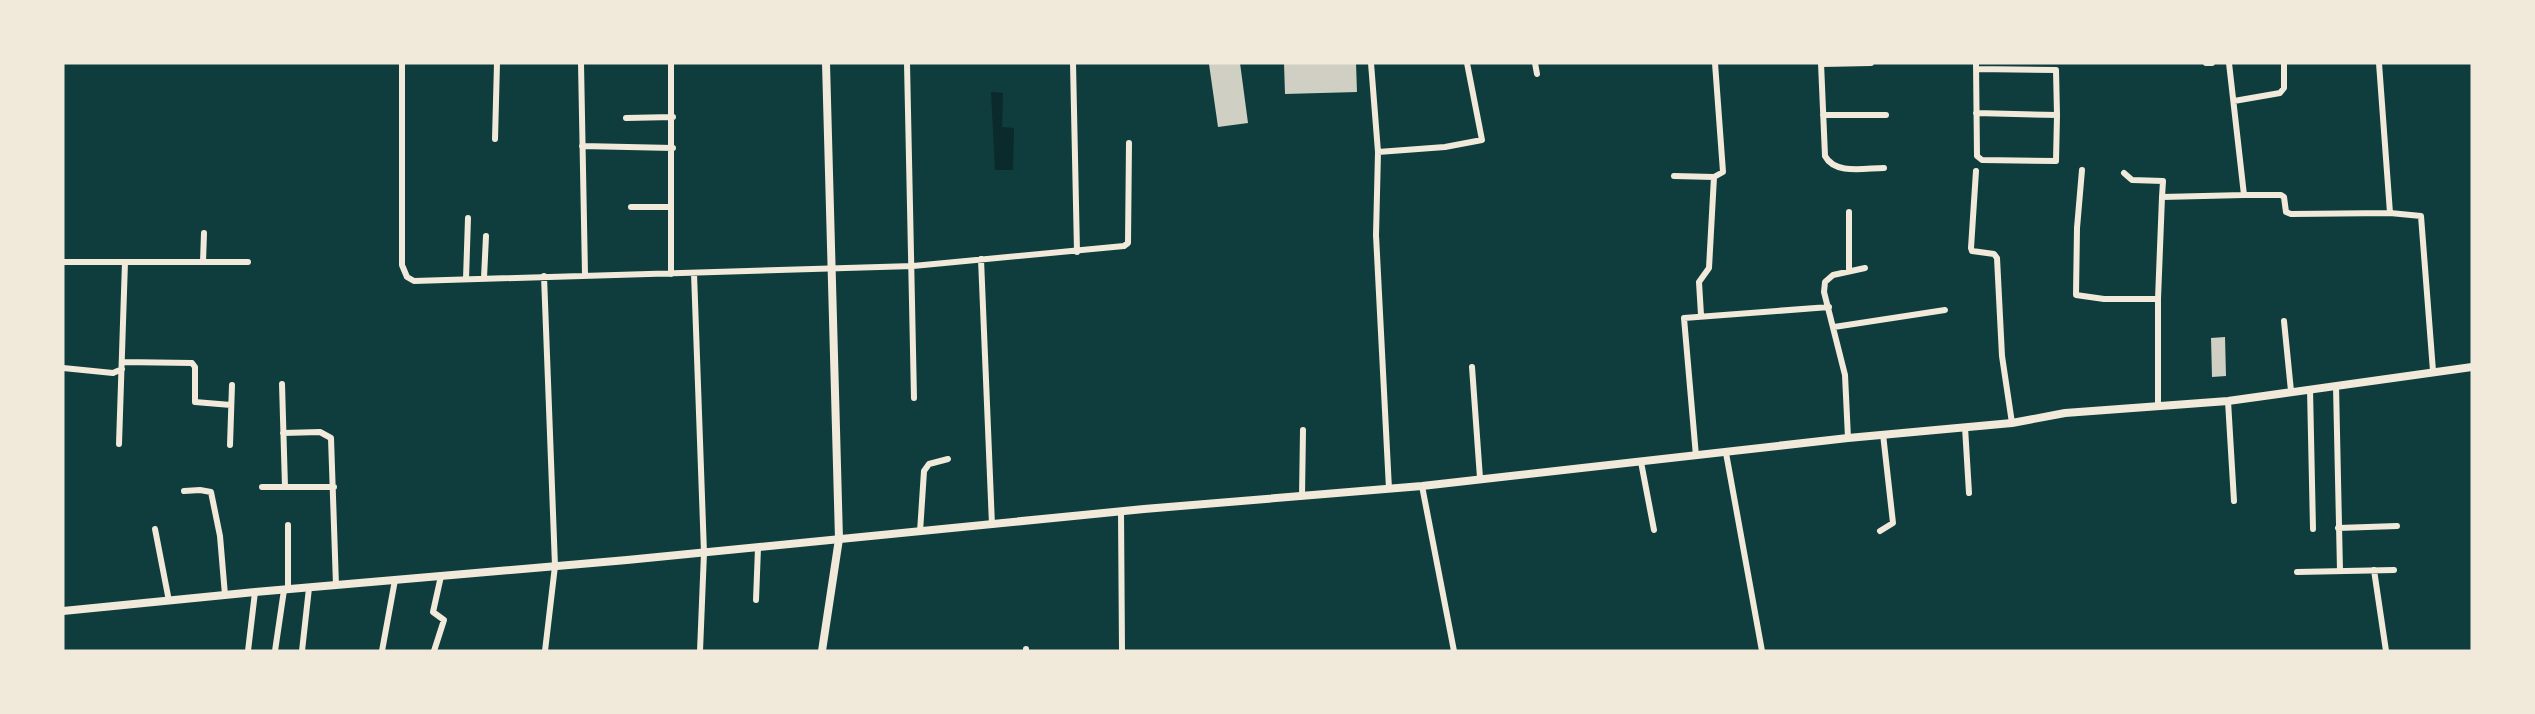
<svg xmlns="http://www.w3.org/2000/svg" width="2535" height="714" viewBox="0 0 2535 714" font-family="Barlow,sans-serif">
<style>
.water{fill:#0a2a2b}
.building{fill:#cfcfc3}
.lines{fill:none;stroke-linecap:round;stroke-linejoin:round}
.minor{stroke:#f1e9da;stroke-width:6}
.tertiary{stroke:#f1e9da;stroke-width:8}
.secondary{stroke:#f1e9da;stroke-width:8}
</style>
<rect width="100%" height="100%" fill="#0f3d3e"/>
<path class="water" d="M991,92L1003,93L1002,127L1014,128L1013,170H995Z"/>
<path class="building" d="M1240,63L1248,123L1218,127L1209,64Z
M1284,63H1356L1357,92L1285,94Z
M2225,337L2226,376L2212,377L2211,338Z"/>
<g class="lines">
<path class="minor" d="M402,63V265L407,277L414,281L913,266L1124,246L1128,243L1129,143
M581,63L585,275
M671,63V274
M907,63L914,398
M1073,63L1077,252
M1371,63L1378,152L1376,235L1389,489
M1535,63L1537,74
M1821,63L1825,156C1835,175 1865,168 1884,168
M1976,63L1977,156L1982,160L2056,161L2057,115L1976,113
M2206,63H2212
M2379,63L2390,213L2421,216L2433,371
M1822,64L1871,63
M1976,69L2056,70L2057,115
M2234,101L2280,93L2284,88V63
M1823,115H1886
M626,118L673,117
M495,139L497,63
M582,146L673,148
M1378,152L1445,147L1482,140L1467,63
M2082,170L2077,228L2076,295L2104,299H2158
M1976,171L1971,248L1972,251L1994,254L1997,258L2002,356L2012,423
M2124,173L2132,180L2163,181L2162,197
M1674,176L1714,177L1723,172L1715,63
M2244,195H2281L2284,197L2286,212L2291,214L2390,213
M631,207H671
M1849,212V271
M981,259L992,525
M63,262H248
M203,262L204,233
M694,273L704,553L700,651
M544,276L555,566L545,651
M484,278L486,236
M466,279L468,218
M1701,315L1699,282L1709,268L1714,177
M2284,321L2291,391
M1834,327L1945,310
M122,362L192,363L195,367V402L231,405
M1472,367L1480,478
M63,368L113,373L122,369
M282,384L285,487
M2336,386L2340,571
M2310,389L2313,529
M2228,401L2234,501
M2158,407V299L2162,197L2244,195L2229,63
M1965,427L1969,493
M283,433L320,432L331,438L336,585
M1848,438L1845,375L1824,292L1825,282L1833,275L1865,268
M119,444L125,262
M230,445L232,385
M1726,453L1762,651
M1696,456L1684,318L1829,307
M1641,462L1654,530
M1422,486L1454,651
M262,487H334
M184,491L200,490L211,492L220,536L225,595
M1302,496L1303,430
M1121,512L1122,651
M2338,528L2397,526
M155,529L169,601
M1880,531L1893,523L1883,434
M920,532L924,471L929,464L948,459
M2374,570L2386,651
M2297,572L2394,570
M288,589V525
M756,600L758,548
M248,651L255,592
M275,651L284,590
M302,651L309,588
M382,651L395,580
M434,651L444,620L433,612L441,576
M1026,651V649"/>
<path class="tertiary" d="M63,611L255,592L627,560L1144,509L1422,486L1848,438L2012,423L2065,413L2228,401L2472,367"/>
<path class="secondary" d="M822,651L839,539L826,63"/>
</g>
<rect width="2535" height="714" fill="none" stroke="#f1e9da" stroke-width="129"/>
</svg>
